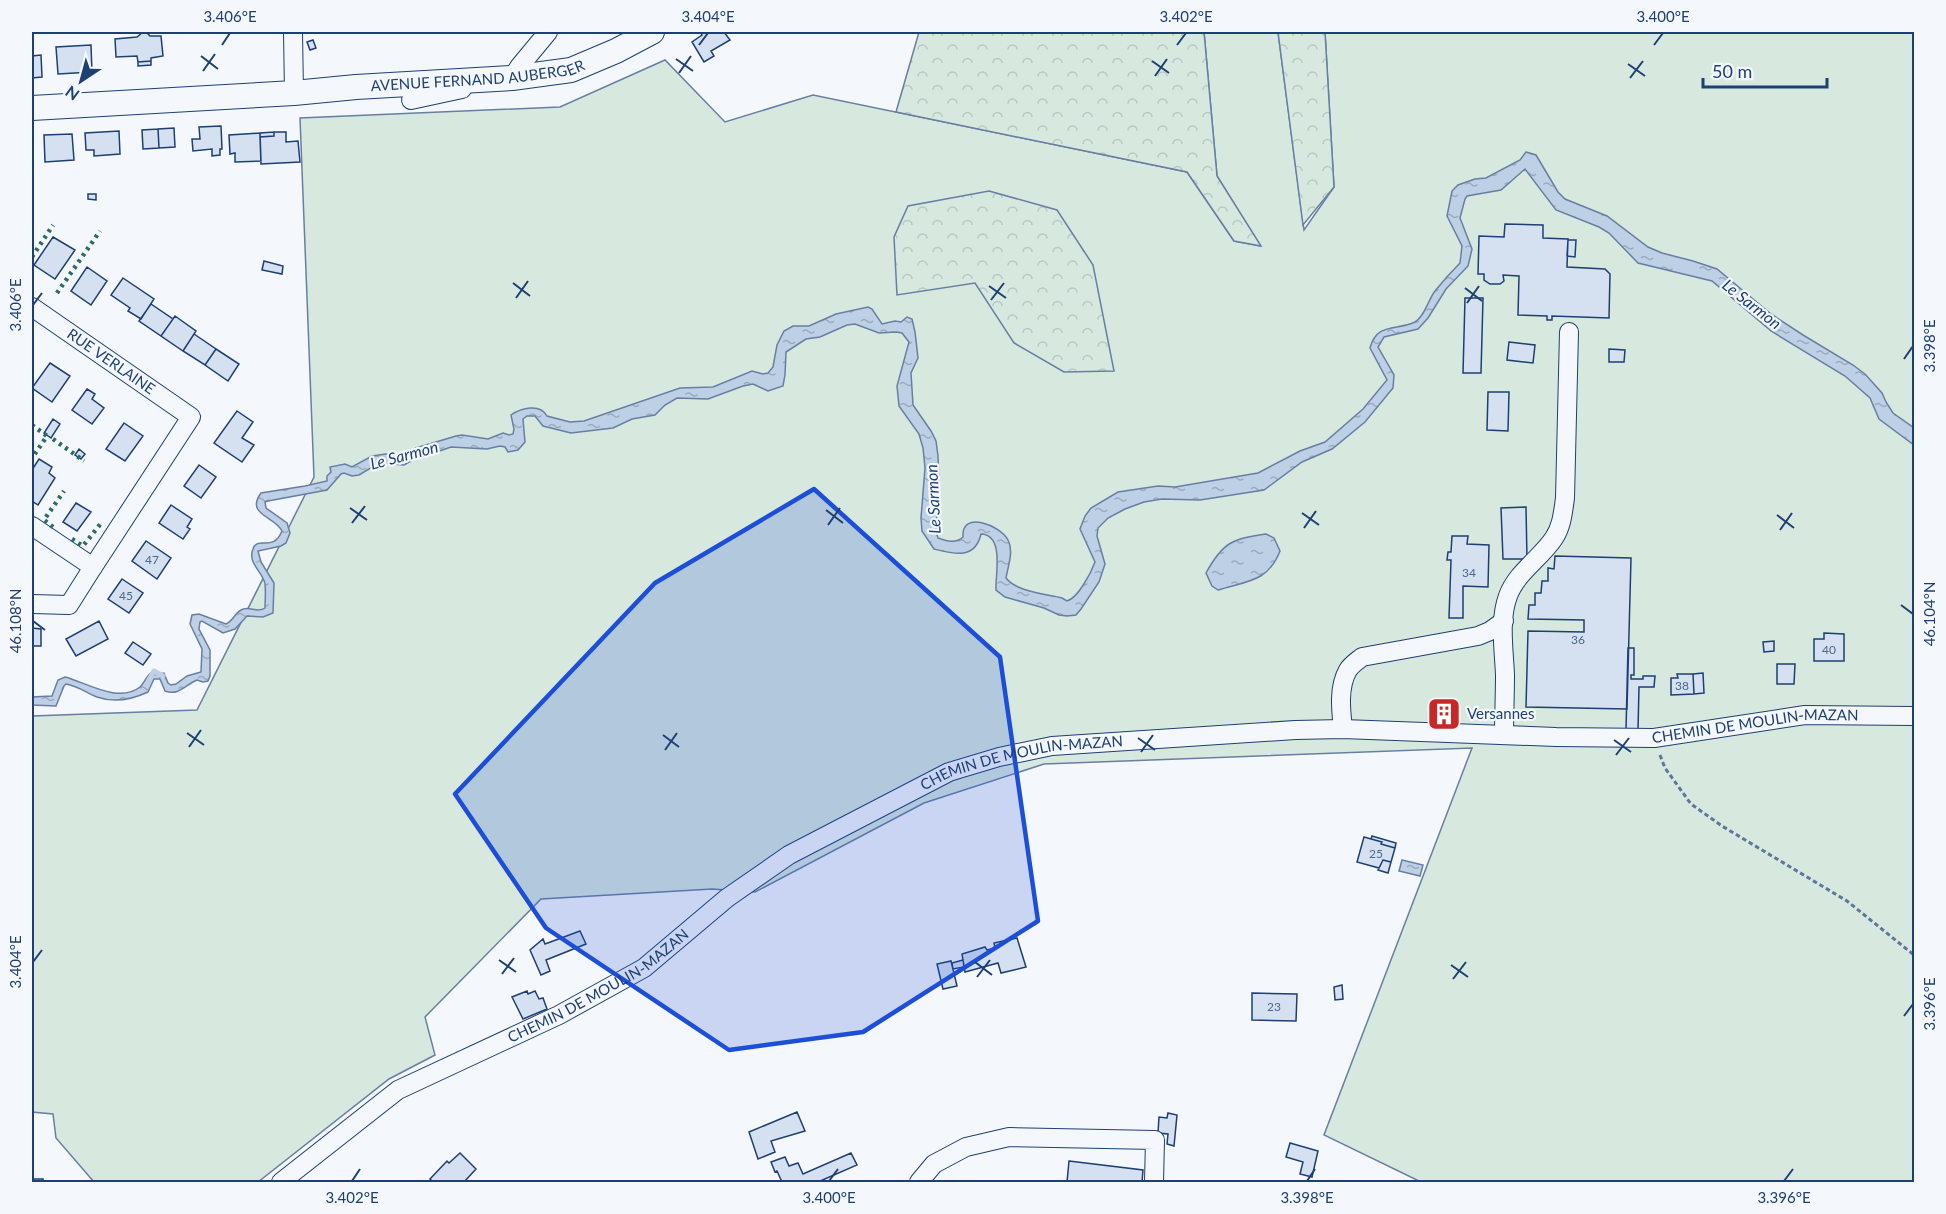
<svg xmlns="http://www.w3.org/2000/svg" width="1946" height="1214" viewBox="0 0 1946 1214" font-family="Lato,sans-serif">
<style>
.green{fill:#d7e8df;stroke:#687fa3;stroke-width:1.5}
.forest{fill:url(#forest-crowns);stroke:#687fa3;stroke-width:1.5}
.water{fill:url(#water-ripples);stroke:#687fa3;stroke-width:1.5}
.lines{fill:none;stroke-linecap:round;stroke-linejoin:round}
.stream{stroke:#bed0e5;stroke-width:5}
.building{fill:#d5e0f0;stroke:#1d3f73;stroke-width:1.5}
.minor-casing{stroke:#1d3f73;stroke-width:20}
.major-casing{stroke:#1d3f73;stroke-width:26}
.path{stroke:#5e769c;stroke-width:3;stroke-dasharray:4.5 3;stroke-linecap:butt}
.minor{stroke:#f4f7fb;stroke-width:18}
.major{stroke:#f4f7fb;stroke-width:24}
.hedge{stroke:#2c6c60;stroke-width:4.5;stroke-dasharray:3 4.5;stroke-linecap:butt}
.marked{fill:#1d4ed8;fill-opacity:0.2;stroke:#1d4ed8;stroke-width:4.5;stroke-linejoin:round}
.ticks{fill:none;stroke:#1d3f73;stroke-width:2}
.labels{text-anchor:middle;stroke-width:4.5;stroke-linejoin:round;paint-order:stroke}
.number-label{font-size:12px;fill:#4b6792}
.street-label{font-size:15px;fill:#1d3f73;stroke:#f4f7fb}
.poi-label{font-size:15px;fill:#1d3f73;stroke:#f4f7fb;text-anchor:start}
.water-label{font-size:16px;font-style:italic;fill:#1d3f73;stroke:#f4f7fb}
.neatline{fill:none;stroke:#1d3f73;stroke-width:2}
.ticks-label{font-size:15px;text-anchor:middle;fill:#1d3f73}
</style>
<defs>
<pattern id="forest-crowns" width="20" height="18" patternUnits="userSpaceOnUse" patternTransform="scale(1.5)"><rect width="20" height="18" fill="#d7e8df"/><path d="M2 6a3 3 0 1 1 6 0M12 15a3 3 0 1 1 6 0" fill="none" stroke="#b8c8c3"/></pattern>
<pattern id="water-ripples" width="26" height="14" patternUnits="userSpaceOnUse" patternTransform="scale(1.5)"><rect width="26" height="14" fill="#bed0e5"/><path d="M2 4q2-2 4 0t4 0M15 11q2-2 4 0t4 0" fill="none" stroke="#9aaabe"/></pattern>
</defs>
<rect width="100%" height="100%" fill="#f4f7fb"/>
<path class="green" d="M1204,32H1278L1304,230L1334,187L1325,32H1914V1182H1421L1324,1135L1472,748L1044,764L924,803L755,892L712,889L541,899L425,1017L435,1055L389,1079L258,1182H94L56,1138L53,1114L32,1112V716L197,710L314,477L300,118L560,107L665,60L725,122L813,95L1187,172L1234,241L1260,246L1217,176Z"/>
<path class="forest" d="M919,32H1204L1217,176L1261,246L1234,241L1187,172L896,112Z
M1278,32H1325L1334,187L1303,225Z
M989,191L1057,210L1093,265L1114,371L1064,372L1014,343L975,283L897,295L894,237L908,206Z"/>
<path class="water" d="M1526,152L1536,155L1558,192L1565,199L1607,216L1648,247L1662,253L1693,261L1717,269L1771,314L1803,335L1853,365L1865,374L1882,393L1886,402L1893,413L1914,428V445L1879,419L1870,398L1845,376L1771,331L1712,281L1638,263L1609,233L1599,227L1556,210L1525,169L1501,190L1467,196L1465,199L1460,218L1472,249L1468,266L1446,289L1428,318L1418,329L1384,337L1378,347L1394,375L1393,388L1365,422L1332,449L1302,462L1264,490L1200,500L1162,499L1144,502L1125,509L1108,518L1098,528L1097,536L1105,564L1099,582L1081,609L1076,615L1067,616L1059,615L1044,608L1005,597L996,590C995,576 1005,535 981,534C975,560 954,554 934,549L922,531L921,518L925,468L923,448L919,434L899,406L897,386L909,342L902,333L896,332L879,333L855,324L847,325L820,337L806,339L786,352L785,375L783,386L768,391L753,384L743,386L708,399L677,398L665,405L655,415L632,419L613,428L571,433L543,426L535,416H527L523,419L525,442L518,450L508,452L505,447L500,446L487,449L451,447L428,455L420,456L404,465L379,463L359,475L352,476L344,473L341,474L327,490L268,501L265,502L266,508L287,523L290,533L286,543L281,546L258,551L261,562L274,583L273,613L263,617L247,616L235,629L223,633L202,621L200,622L199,629L210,650V676L208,681L203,682L197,680C185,685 179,696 165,691L160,679H154L148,692C133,699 114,703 97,697C87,693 78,686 66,684L64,686L56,706L32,705V697L52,696L58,680L65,677C85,682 119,704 140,687C145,682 146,676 152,672L154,675L164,673L168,683L171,685L176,684L187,676L201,672L202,649L190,624L192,615L199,614L226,624C233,621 235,613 241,610C249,605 257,614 265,608C265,600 266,591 265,584C263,572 247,563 253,549C258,535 273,553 282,531C275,516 245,515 261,493L305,486L327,481V476L331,472L330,467L345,464L352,467L372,456L386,454L401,456L416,448L456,436L462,435L488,439L503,433L509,435L513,434L514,429L511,415C521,408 540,403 547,416L570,422L584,421L680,388L713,387L752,371L763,374L768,373L773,367L777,345L784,331L793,326H809L836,314L868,307L872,309L882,324L895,321L901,322L907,317L912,319L915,332L918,358L911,373L913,405L931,431L936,441L938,456L939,481L936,532L938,538C946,541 956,544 963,537C961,510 1000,525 1008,540C1014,551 1008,566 1006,578C1017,592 1045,594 1062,598L1067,601C1078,598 1091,573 1095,562L1080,529L1085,516L1091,508L1118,492L1158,486L1175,487L1258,473L1300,451L1325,442L1363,409L1387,380L1370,348C1377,322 1396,331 1415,322C1425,316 1428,300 1435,291C1443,281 1451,272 1460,263L1462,246L1447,216L1452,191L1458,185L1475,179L1486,178L1520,160Z
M1266,534L1274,538L1280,551C1268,582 1247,581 1218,590L1212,586L1206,573C1223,542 1232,539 1266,534Z
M1402,860L1423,865L1420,876L1399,871Z"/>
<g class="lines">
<path class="stream" d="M149,680L154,671L163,676"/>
</g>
<path class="building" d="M143,32L147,33L150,36H161L163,56L151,58V61L138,62L137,56L116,57L115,39L137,37Z
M703,32H724L730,40L711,51L714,56L704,62L692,42L702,35L701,33Z
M313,40L316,48L310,50L307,42Z
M91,45L92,72L58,74L56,47Z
M41,55L42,77L32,78V56Z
M151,61V65L138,66V62Z
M221,126L222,149H220V155L212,156V149L193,151L192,139H200L199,127Z
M174,128L175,147L159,148L158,129Z
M158,129L159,148L143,149L142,130Z
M119,131L120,154L94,156V150H86L85,133Z
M274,132V136L260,137V133Z
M274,132H286V142L298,141L300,162L261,164L260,137L274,136Z
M260,133L261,161L235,162V153L230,154L229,135Z
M72,134L74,160L45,162L44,135Z
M88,194H96V200L88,199Z
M1505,224L1543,225V238L1568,239L1567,267L1605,269L1610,274L1609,318L1552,316V320H1547V316L1518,315L1519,276L1503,275L1504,281L1500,284H1490L1484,280V274H1478L1479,236L1504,237Z
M53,237L75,250L55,279L34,265Z
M1568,240H1576L1575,257L1567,256Z
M264,261L283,266L282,274L262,270Z
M87,267L107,281L91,305L71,291Z
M123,278L154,299L141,319L128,311L130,308L111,295Z
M1465,298H1483L1481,373H1463Z
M151,304L173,319L161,336L139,321Z
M175,316L196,331L183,351L161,336Z
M194,334L216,349L205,365L183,351Z
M1509,342L1535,345L1533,363L1507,360Z
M216,349L239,364L228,381L205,365Z
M1609,349L1625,350L1624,362H1609Z
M50,363L70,376L52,402L32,388Z
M87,389L95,394L92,399L104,408L92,424L72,410Z
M1488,392H1509L1508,431L1487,430Z
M237,411L253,422L242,438L254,445L242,462L214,443Z
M53,419L60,424L51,438L44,433Z
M124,423L143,436L125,461L106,449Z
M79,449L85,454L81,459L75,455Z
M39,459L52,467L49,473L55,478L38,505L32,501V470Z
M199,465L216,477L201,498L184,486Z
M76,503L91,512L77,531L63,522Z
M171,505L192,519L187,527L190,529L183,539L159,523Z
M1526,507L1527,559H1503L1501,508Z
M1452,536H1468L1467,544L1489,545L1488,587L1463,586V618H1449L1451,560H1447L1448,552H1451Z
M146,541L171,558L157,579L132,561Z
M1555,556L1631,558L1627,709L1526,707L1528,631L1584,632V620L1528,619L1529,605H1535V593H1541L1542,581H1548V568L1554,569Z
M122,579L143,593L129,613L108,599Z
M99,621L108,639L76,656L66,639Z
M32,628L41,629V646H32Z
M1824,633L1844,634V661H1814V639H1824Z
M1774,641V651L1764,652L1763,642Z
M133,642L151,654L143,665L125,653Z
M1628,648H1634V675H1631V679H1643V676H1655L1654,687H1639L1638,730H1626Z
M1777,664H1795L1794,684H1777Z
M1703,673L1704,693L1694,694L1693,674Z
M1677,674H1693L1694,694L1671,695V678H1678Z
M1440,711H1449V717H1440Z
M1372,836L1396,843L1395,848L1381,844L1382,842L1371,839Z
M1364,837L1382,842L1381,844L1395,848L1391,862L1383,860L1379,868L1357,862Z
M1383,860L1391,862L1388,873L1378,870Z
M580,931L586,944L546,960L550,971L541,975L530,950L543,939L545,944Z
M1017,938L1026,967L1001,973L998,963L965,972L962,954L985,947L987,950L995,948L994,943Z
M963,960L964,967L953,969L952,963Z
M951,961L957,986L943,989L937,964Z
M1342,985L1343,999L1335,1000L1334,987Z
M527,991L528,994L535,991L539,999L543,998L547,1009L523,1019L512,997Z
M1252,993L1297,994L1296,1021L1252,1020Z
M797,1112L805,1131L771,1141L775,1152L758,1159L749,1132Z
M1168,1113L1177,1115L1174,1146L1167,1144L1168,1134L1158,1133L1159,1117L1167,1118Z
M1290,1143L1318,1151L1312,1177L1300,1174L1303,1162L1286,1157Z
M460,1153L476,1169L464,1182H433L430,1179L447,1161L449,1163Z
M851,1153L857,1165L818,1182H782L777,1171L775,1172L771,1162L785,1157L789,1166L798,1163L803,1174Z
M1069,1161L1143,1170L1142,1182H1067Z
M32,1179H43V1182H32Z"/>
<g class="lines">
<defs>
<g id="minor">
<path d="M293,32L294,93"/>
<path d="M504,80L512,78L519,67L548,32"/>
<path d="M411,100L462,89"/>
<path id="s1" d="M32,307L191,417L93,567L32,526"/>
<path d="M32,604L69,605L93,567"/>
<path d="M1343,729C1341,711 1338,687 1348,670C1351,665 1357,661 1362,657L1478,636L1490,631L1504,621"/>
<path d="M1504,735C1504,715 1505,695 1505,675C1504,650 1499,620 1508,596C1516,573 1541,558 1554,538C1562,526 1563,512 1565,498L1569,332"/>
<path id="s2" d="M281,1182L398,1090L559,1015L644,968L727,898L789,855L949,772L999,757L1052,746L1295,730L1343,729L1556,737L1654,738L1805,715L1914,716"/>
<path d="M919,1182L934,1164L966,1147L1009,1137L1155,1140L1154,1182"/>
</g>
<g id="major">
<path id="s3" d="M32,108L294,93L356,87L512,78L571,70L616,51L652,32"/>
</g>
</defs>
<use href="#minor" class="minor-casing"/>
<use href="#major" class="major-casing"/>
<path class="path" d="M1660,755L1665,768L1691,804L1722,826L1847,901L1914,955"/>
<use href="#minor" class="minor"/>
<use href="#major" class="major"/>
<path class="hedge" d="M32,257L53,225
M57,293L100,231
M32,425L47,436L32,458
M53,439L84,461
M53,527L44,520L64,491
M72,539L83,546L102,522"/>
</g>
<path class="marked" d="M814,489L1000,657L1038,921L863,1032L729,1050L546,928L455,794L655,583Z"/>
<path class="ticks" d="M222,45L230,33M699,45L708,33M1177,45L1186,33M1654,45L1663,33M201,56L218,69M676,59L693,71M1152,61L1169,73M1628,64L1645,76M203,71L215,54M679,73L691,56M1155,76L1167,59M1630,78L1643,61M513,283L530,296M989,286L1006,298M1465,288L1482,301M516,298L528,281M991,300L1004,283M1467,303L1479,286M33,305L42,293M1904,359L1913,346M350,508L367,520M826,510L843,523M1302,513L1319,525M1777,515L1794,528M352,523L365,506M828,525L840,508M1304,528L1316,511M1780,530L1792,513M1901,605L1913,614M33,621L45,630M187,733L204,745M663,735L679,747M1138,738L1155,750M1614,740L1631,752M189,747L201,730M665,750L677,733M1141,752L1153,735M1616,755L1629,738M499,960L516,972M33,962L42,950M975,962L992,975M1451,965L1468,977M502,974L514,958M977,977L990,960M1453,979L1466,962M1904,1016L1913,1004M352,1181L360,1169M829,1181L838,1169M1307,1181L1315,1169M1784,1181L1793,1169"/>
<defs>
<symbol id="building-square" viewBox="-11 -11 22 22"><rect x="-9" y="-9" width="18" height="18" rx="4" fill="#c62828" stroke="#f4f7fb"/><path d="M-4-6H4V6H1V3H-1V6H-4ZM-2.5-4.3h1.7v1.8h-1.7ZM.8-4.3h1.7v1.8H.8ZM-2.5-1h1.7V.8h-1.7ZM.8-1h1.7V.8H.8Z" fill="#fff"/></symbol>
</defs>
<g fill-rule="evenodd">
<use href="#building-square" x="1425" y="695" width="38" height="38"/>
</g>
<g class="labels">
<g class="number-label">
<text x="152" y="564">47</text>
<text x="1469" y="577">34</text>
<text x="126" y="600">45</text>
<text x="1578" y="644">36</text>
<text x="1829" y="654">40</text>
<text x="1682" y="690">38</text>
<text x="1376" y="858">25</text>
<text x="1274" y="1011">23</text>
</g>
<g class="street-label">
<text dy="5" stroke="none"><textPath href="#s3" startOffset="447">AVENUE FERNAND AUBERGER</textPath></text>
<text dy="5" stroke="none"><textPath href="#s1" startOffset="96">RUE VERLAINE</textPath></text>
<text dy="5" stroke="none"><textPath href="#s2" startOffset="1599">CHEMIN DE MOULIN-MAZAN</textPath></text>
<text dy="5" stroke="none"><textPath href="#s2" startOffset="861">CHEMIN DE MOULIN-MAZAN</textPath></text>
<text dy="5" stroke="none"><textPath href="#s2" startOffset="375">CHEMIN DE MOULIN-MAZAN</textPath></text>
</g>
<g class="poi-label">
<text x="1467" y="719">Versannes</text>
</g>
<g class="water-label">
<text transform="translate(1752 304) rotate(38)" y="6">Le Sarmon</text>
<text transform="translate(404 455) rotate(-15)" y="6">Le Sarmon</text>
<text transform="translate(933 499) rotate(-93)" y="6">Le Sarmon</text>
</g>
</g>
<rect width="1946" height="1214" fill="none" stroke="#f4f7fb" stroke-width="66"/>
<g transform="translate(81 81) rotate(216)" stroke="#f4f7fb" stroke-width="4.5" paint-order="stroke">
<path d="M0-4.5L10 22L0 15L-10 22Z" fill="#1d3f73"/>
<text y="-9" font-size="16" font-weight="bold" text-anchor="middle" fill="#1d3f73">N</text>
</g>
<path d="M1703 78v9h124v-9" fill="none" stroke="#1d3f73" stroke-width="3"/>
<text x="1712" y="78" font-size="18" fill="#1d3f73" stroke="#f4f7fb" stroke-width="4.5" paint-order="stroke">50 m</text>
<rect x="33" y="33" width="1880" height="1148" class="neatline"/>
<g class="ticks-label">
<text x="230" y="22">3.406°E</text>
<text x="708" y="22">3.404°E</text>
<text x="1186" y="22">3.402°E</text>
<text x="1663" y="22">3.400°E</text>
<text transform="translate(16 305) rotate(-90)" y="5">3.406°E</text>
<text transform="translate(1930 346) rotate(-90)" y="5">3.398°E</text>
<text transform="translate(1930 614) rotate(-90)" y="5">46.104°N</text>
<text transform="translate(16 621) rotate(-90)" y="5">46.108°N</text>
<text transform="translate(16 962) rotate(-90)" y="5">3.404°E</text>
<text transform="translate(1930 1004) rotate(-90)" y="5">3.396°E</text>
<text x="352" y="1203">3.402°E</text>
<text x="829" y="1203">3.400°E</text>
<text x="1307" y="1203">3.398°E</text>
<text x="1784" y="1203">3.396°E</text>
</g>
</svg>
